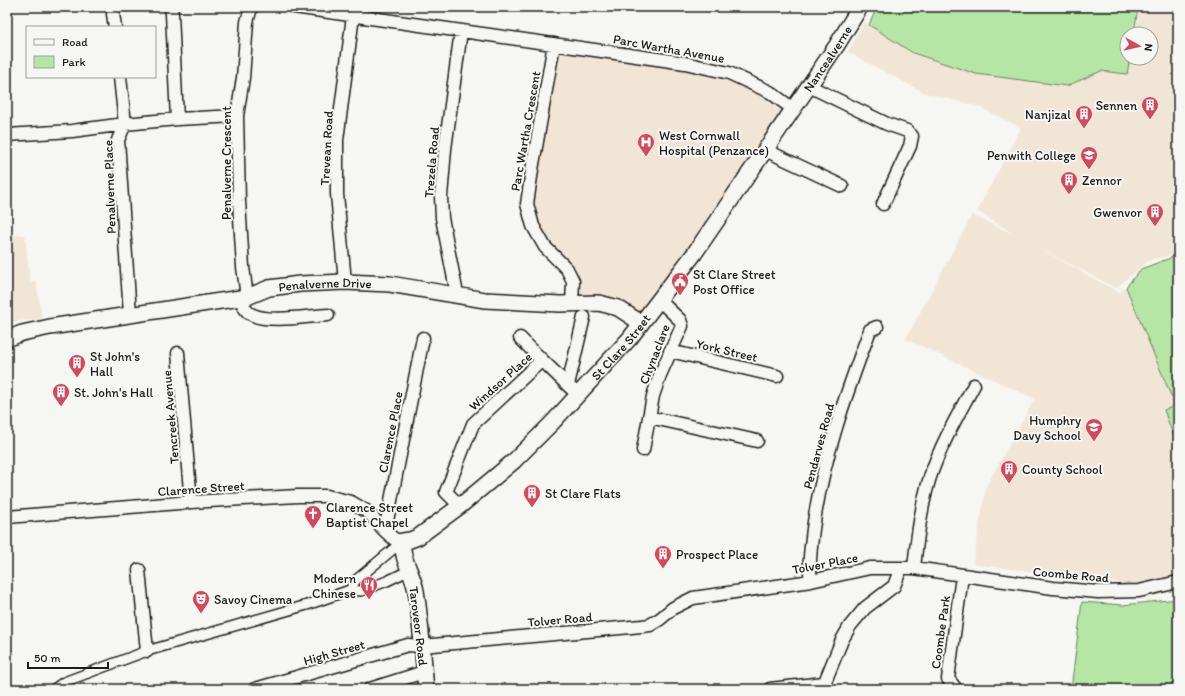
<svg xmlns="http://www.w3.org/2000/svg" width="1185" height="696" viewBox="0 0 1185 696" font-family="Itim,sans-serif">
<style>
.built{fill:#f1e5d6}
.green{fill:#b6e6a5;stroke:#698160}
.lines{fill:none;stroke-linecap:round;stroke-linejoin:round}
.pedestrian-casing{stroke:#1c1c1c;stroke-width:12}
.minor-casing{stroke:#1c1c1c;stroke-width:15}
.tertiary-casing{stroke:#1c1c1c;stroke-width:18}
.pedestrian{stroke:#f6f6f2;stroke-width:9}
.minor{stroke:#f6f6f2;stroke-width:12}
.tertiary{stroke:#f6f6f2;stroke-width:15}
.labels{text-anchor:middle;stroke-width:4;stroke-linejoin:round;paint-order:stroke}
.street-label{font-size:13px;fill:#1c1c1c;stroke:#f6f6f2}
.poi-label{font-size:13px;fill:#1c1c1c;stroke:#f6f6f2;text-anchor:start}
</style>
<rect width="100%" height="100%" fill="#f6f6f2"/>
<filter id="ink" filterUnits="userSpaceOnUse"><feTurbulence type="fractalNoise" baseFrequency=".025" numOctaves="2"/><feDisplacementMap in="SourceGraphic" scale="8" xChannelSelector="R" yChannelSelector="G"/><feConvolveMatrix kernelMatrix="1 2 1 2 8 2 1 2 1" color-interpolation-filters="sRGB"/></filter>
<g filter="url(#ink)">
<path class="built" d="M1139,7H1178V253L1148,261L1116,288L1035,246L1120,293L1141,269L1178,255V574L1138,585L973,564L986,486L1035,399L906,339L972,215L1015,235L977,211L1021,128L977,106L925,93L848,52L864,22L913,53L975,74L1067,86L1101,71L1127,74L1131,58H1151V34H1136Z
M556,48L723,77L765,95L786,110L644,314L623,301L579,297L578,276L547,245L538,229L531,204Z
M7,232L10,236L25,235L30,282L36,281L42,319L7,322Z"/>
<path class="green" d="M877,7H1138L1134,34H1127V58H1130L1127,74L1101,71L1067,86L976,74L913,53L869,25Z
M1178,255V396L1172,398L1126,287L1141,269Z
M1178,405V448L1164,410Z
M1178,599V689H1071L1082,602L1123,605Z"/>
<g class="lines">
<defs>
<path id="pedestrian" d="M350,590L356,580L403,541
M54,689L64,682L147,651L307,605L350,590L361,591L387,581L408,571"/>
<path id="minor" d="M114,7L113,14L115,27
M171,7L172,14L177,119
M294,7L685,63L729,73L770,92L793,109
M554,44L532,170L527,204L533,226L545,247L567,269L573,281L572,304
M809,86L887,124L907,131L912,136L910,146L883,204
M7,135L72,131L125,124L120,77
M765,150L842,186
M345,282L337,194V140L353,16
M455,295L456,289L442,218L441,197L445,149L461,31
M247,297L243,267L239,201L237,116L243,78L247,22L251,8L253,7
M241,298C243,305 245,312 253,315C270,323 308,316 328,315
M130,314L118,140L125,124L177,119L237,116
M520,338L542,360
M670,351L777,376
M178,353L191,502
M568,385L584,317
M649,417L757,441
M643,450L653,396L660,375L682,326L680,320L659,300
M460,506L446,492L473,424L542,360L578,395
M7,517L191,502L298,496H327L351,502L368,512L385,531L394,539L403,541
M385,531L423,338
M914,568C917,537 921,506 930,477C941,444 958,415 974,385
M139,570L147,651
M811,581C808,564 811,546 813,529C822,461 846,394 870,330L877,327
M255,689L408,645L422,646L642,626L650,625L660,619L673,608L693,598L811,581L870,568H914L1053,588L1098,592L1139,591L1178,582
M370,689L424,672
M770,689L824,683
M822,689L842,640L850,626L865,608L894,586L901,568
M956,689L948,679L962,576"/>
<g id="tertiary">
<path id="s1" d="M7,339L22,333L50,327L247,297L269,288L300,284L345,282L390,284L485,300L560,304L599,303L618,308L641,323"/>
<path id="s2" d="M426,689C423,657 421,623 416,591C413,573 401,560 403,541L410,540L418,537L460,506L514,461L552,423L630,338L694,254L837,45L860,7"/>
</g>
</defs>
<use href="#pedestrian" class="pedestrian-casing"/>
<use href="#minor" class="minor-casing"/>
<use href="#tertiary" class="tertiary-casing"/>
<use href="#pedestrian" class="pedestrian"/>
<use href="#minor" class="minor"/>
<use href="#tertiary" class="tertiary"/>
</g>
</g>
<defs>
<symbol id="building-pin" viewBox="-11 -11 22 30"><path d="M0 17L-7.5 6A9.5 9.5 0 1 1 7.5 6Z" fill="#d1495b" stroke="#f6f6f2"/><path d="M-4-6H4V6H1V3H-1V6H-4ZM-2.5-4.3h1.7v1.8h-1.7ZM.8-4.3h1.7v1.8H.8ZM-2.5-1h1.7V.8h-1.7ZM.8-1h1.7V.8H.8Z" fill="#fff"/></symbol>
<symbol id="hospital-pin" viewBox="-11 -11 22 30"><path d="M0 17L-7.5 6A9.5 9.5 0 1 1 7.5 6Z" fill="#d1495b" stroke="#f6f6f2"/><path d="M-5-5h3v3.5h4V-5h3V5h-3V1.5h-4V5h-3Z" fill="#fff"/></symbol>
<symbol id="university-pin" viewBox="-11 -11 22 30"><path d="M0 17L-7.5 6A9.5 9.5 0 1 1 7.5 6Z" fill="#d1495b" stroke="#f6f6f2"/><path d="M0-5L7-2L0 1L-7-2ZM-4 1L0 2.5L4 1V4Q0 6-4 4Z" fill="#fff"/></symbol>
<symbol id="civic-pin" viewBox="-11 -11 22 30"><path d="M0 17L-7.5 6A9.5 9.5 0 1 1 7.5 6Z" fill="#d1495b" stroke="#f6f6f2"/><path d="M-.6-6.5H3V-4.5H.6V-3L4-1V1h2V6H-6V1h2V-1L-.6-3ZM-1.2 2.5V6h2.4V2.5Z" fill="#fff"/></symbol>
<symbol id="school-pin" viewBox="-11 -11 22 30"><path d="M0 17L-7.5 6A9.5 9.5 0 1 1 7.5 6Z" fill="#d1495b" stroke="#f6f6f2"/><path d="M0-5L7-2L0 1L-7-2ZM-4 1L0 2.5L4 1V4Q0 6-4 4Z" fill="#fff"/></symbol>
<symbol id="church-pin" viewBox="-11 -11 22 30"><path d="M0 17L-7.5 6A9.5 9.5 0 1 1 7.5 6Z" fill="#d1495b" stroke="#f6f6f2"/><path d="M-1.2-6h2.4v3.5h3.3v2.4h-3.3V6h-2.4V-.1h-3.3v-2.4h3.3Z" fill="#fff"/></symbol>
<symbol id="restaurant-pin" viewBox="-11 -11 22 30"><path d="M0 17L-7.5 6A9.5 9.5 0 1 1 7.5 6Z" fill="#d1495b" stroke="#f6f6f2"/><path d="M-5-6h1v4h1v-4h1v4h1v-4h1v5L-1.5 .5V6h-2V.5L-5-1ZM5-6V6H3V1.5H1.5Q1.5-4 5-6Z" fill="#fff"/></symbol>
<symbol id="theatre-pin" viewBox="-11 -11 22 30"><path d="M0 17L-7.5 6A9.5 9.5 0 1 1 7.5 6Z" fill="#d1495b" stroke="#f6f6f2"/><path d="M-5-5.5Q0-4 5-5.5V0Q5 5 0 6Q-5 5-5 0ZM-3.3-2.5H-1v1.5H-3.3ZM1-2.5H3.3v1.5H1ZM-2.8 1Q0 5.5 2.8 1Z" fill="#fff"/></symbol>
</defs>
<g fill-rule="evenodd">
<use href="#building-pin" x="1140" y="95" width="20" height="27"/>
<use href="#building-pin" x="1074" y="104" width="20" height="27"/>
<use href="#hospital-pin" x="636" y="132" width="20" height="27"/>
<use href="#university-pin" x="1079" y="145" width="20" height="27"/>
<use href="#building-pin" x="1059" y="170" width="20" height="27"/>
<use href="#building-pin" x="1145" y="202" width="20" height="27"/>
<use href="#civic-pin" x="670" y="271" width="20" height="27"/>
<use href="#building-pin" x="67" y="353" width="20" height="27"/>
<use href="#building-pin" x="51" y="382" width="20" height="27"/>
<use href="#school-pin" x="1084" y="417" width="20" height="27"/>
<use href="#building-pin" x="999" y="459" width="20" height="27"/>
<use href="#building-pin" x="522" y="483" width="20" height="27"/>
<use href="#church-pin" x="303" y="504" width="20" height="27"/>
<use href="#building-pin" x="653" y="544" width="20" height="27"/>
<use href="#restaurant-pin" x="359" y="575" width="20" height="27"/>
<use href="#theatre-pin" x="191" y="589" width="20" height="27"/>
</g>
<g class="labels">
<g class="street-label">
<text transform="translate(669 48) rotate(10)" y="5">Parc Wartha Avenue</text>
<text dy="5" stroke="none"><textPath href="#s2" startOffset="800">Nancealverne</textPath></text>
<text transform="translate(525 131) rotate(-80)" y="5">Parc Wartha Crescent</text>
<text transform="translate(326 148) rotate(-87)" y="5">Trevean Road</text>
<text transform="translate(431 162) rotate(-85)" y="5">Trezela Road</text>
<text transform="translate(226 163) rotate(-90)" y="5">Penalverne Crescent</text>
<text transform="translate(109 187) rotate(-92)" y="5">Penalverne Place</text>
<text dy="5" stroke="none"><textPath href="#s1" startOffset="324">Penalverne Drive</textPath></text>
<text dy="5" stroke="none"><textPath href="#s2" startOffset="445">St Clare Street</textPath></text>
<text transform="translate(727 350) rotate(13)" y="5">York Street</text>
<text transform="translate(654 354) rotate(-69)" y="5">Chynaclare</text>
<text transform="translate(500 381) rotate(-42)" y="5">Windsor Place</text>
<text transform="translate(170 417) rotate(-95)" y="5">Tencreek Avenue</text>
<text transform="translate(390 432) rotate(-79)" y="5">Clarence Place</text>
<text transform="translate(818 446) rotate(-75)" y="5">Pendarves Road</text>
<text transform="translate(201 488) rotate(-4)" y="5">Clarence Street</text>
<text transform="translate(825 563) rotate(-11)" y="5">Tolver Place</text>
<text transform="translate(1071 574) rotate(5)" y="5">Coombe Road</text>
<text transform="translate(560 619) rotate(-5)" y="5">Tolver Road</text>
<text transform="translate(419 626) rotate(83)" y="5">Taroveor Road</text>
<text transform="translate(940 632) rotate(-82)" y="5">Coombe Park</text>
<text transform="translate(334 652) rotate(-16)" y="5">High Street</text>
</g>
<g class="poi-label">
<text x="1137" y="110" text-anchor="end">Sennen</text>
<text x="1071" y="119" text-anchor="end">Nanjizal</text>
<text x="659" y="140">West Cornwall<tspan x="659" dy="15">Hospital (Penzance)</tspan></text>
<text x="1076" y="160" text-anchor="end">Penwith College</text>
<text x="1082" y="185">Zennor</text>
<text x="1142" y="217" text-anchor="end">Gwenvor</text>
<text x="693" y="279">St Clare Street<tspan x="693" dy="15">Post Office</tspan></text>
<text x="90" y="361">St John's<tspan x="90" dy="15">Hall</tspan></text>
<text x="74" y="397">St. John's Hall</text>
<text x="1081" y="425" text-anchor="end">Humphry<tspan x="1081" dy="15">Davy School</tspan></text>
<text x="1022" y="474">County School</text>
<text x="545" y="498">St Clare Flats</text>
<text x="326" y="512">Clarence Street<tspan x="326" dy="15">Baptist Chapel</tspan></text>
<text x="676" y="559">Prospect Place</text>
<text x="356" y="583" text-anchor="end">Modern<tspan x="356" dy="15">Chinese</tspan></text>
<text x="214" y="604">Savoy Cinema</text>
</g>
</g>
<rect width="1185" height="696" fill="none" stroke="#f6f6f2" stroke-width="24"/>
<rect x="12" y="12" width="1161" height="672" fill="none" stroke="#1c1c1c" stroke-width="1.5" filter="url(#ink)"/>
<rect x="26" y="26" width="130" height="52" fill="#f6f6f2" stroke="#9f9f9c"/>
<rect x="34" y="39" width="20" height="6" fill="#f6f6f2" stroke="#9f9f9c"/>
<text x="62" y="46" font-size="12" fill="#1c1c1c">Road</text>
<rect x="34" y="56" width="20" height="12" fill="#b6e6a5" stroke="#9f9f9c"/>
<text x="62" y="66" font-size="12" fill="#1c1c1c">Park</text>
<g transform="translate(1139 46) rotate(98)"><circle r="19" fill="#f6f6f2" stroke="#9f9f9c"/>
<path d="M0-3L7 15L0 10L-7 15Z" fill="#d1495b"/>
<text y="-6" font-size="11" font-weight="bold" text-anchor="middle" fill="#1c1c1c">N</text>
</g>
<path d="M28 662v6h80v-6" fill="none" stroke="#1c1c1c" stroke-width="2"/>
<text x="34" y="662" font-size="12" fill="#1c1c1c" stroke="#f6f6f2" stroke-width="3" paint-order="stroke">50 m</text>
</svg>
